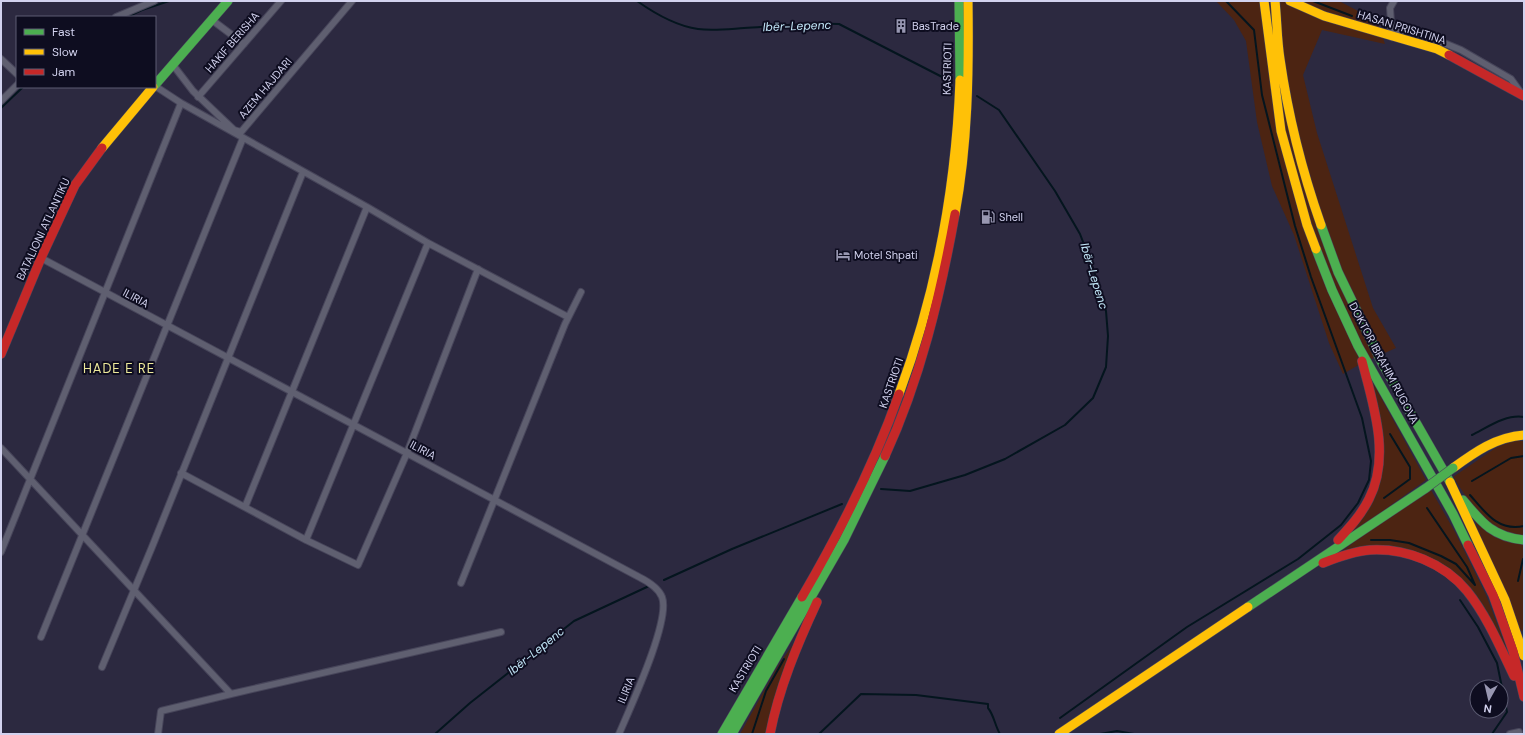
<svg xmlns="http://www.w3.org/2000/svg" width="1525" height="735" viewBox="0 0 1525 735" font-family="'DM Sans',sans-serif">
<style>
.green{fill:#4c2412}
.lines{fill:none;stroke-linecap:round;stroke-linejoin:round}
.stream{stroke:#04151e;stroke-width:2}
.street-casing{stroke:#47455a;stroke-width:8}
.fast-casing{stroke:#47455a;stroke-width:10}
.slow-casing{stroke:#47455a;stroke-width:10}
.jam-casing{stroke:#47455a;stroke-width:10}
.street{stroke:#5f5f70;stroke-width:6}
.fast{stroke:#4caf50;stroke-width:9}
.slow{stroke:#ffc107;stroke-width:9}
.jam{stroke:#c62828;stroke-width:9}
.fast-bridge-casing{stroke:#47455a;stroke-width:10;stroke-linecap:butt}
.fast-bridge{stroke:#4caf50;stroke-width:9}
.labels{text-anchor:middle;stroke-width:4;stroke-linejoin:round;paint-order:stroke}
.poi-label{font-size:11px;fill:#d2d2ee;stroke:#0e0d20;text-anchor:start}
.street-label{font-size:11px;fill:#d2d2ee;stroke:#0e0d20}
.water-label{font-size:12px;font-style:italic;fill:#c3e8f9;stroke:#0e0d20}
.quarter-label{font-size:13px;letter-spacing:1px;fill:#ede99a;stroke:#0e0d20}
</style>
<rect width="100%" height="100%" fill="#2c2940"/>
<path class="green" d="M1216,1H1339L1377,21L1385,44L1322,30L1303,75L1317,133L1373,308L1396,348L1362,363L1343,374L1329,343L1294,235L1272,186L1257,122L1246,41L1234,20Z
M1367,372L1426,480L1348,536L1382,472Z
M1513,441H1524V536L1501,533L1471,504L1453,477L1497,447Z
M1431,490L1455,532L1486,595L1508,652L1479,605L1419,555L1340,553L1375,525Z
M1474,517L1524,543V630L1521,631L1477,528Z
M802,631L766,734H740L778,666Z"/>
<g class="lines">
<path class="stream" d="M637,1C654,13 676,26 698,29C713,31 729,29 744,28C776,26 808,23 839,24L950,81
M1313,1L1352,16
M127,17L142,10L169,1
M1,108L23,87
M1472,435C1488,427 1506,414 1524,417
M1472,481L1511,458L1524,456
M881,489L910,491L965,475L1005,459L1065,425L1093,398L1106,367L1108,336L1106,311L1093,268L1080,234L1055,191L999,110L977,96
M1470,495C1485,512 1498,532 1524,526
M1384,498L1410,479V467L1390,434
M1371,540H1390L1409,543L1441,556L1456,564L1475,585L1467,567L1427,508
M664,580L732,549L842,504
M1518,581L1523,559
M1460,600L1478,627L1497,663L1507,712L1492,734
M1060,718L1187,627L1298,559L1341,525L1358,503L1369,480L1371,461L1362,418L1311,277L1295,226L1262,95L1254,30L1226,1
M435,734L470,703L574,621L649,586
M752,734L766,691L784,659
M819,734L861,694L916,695L988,704V708C994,715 995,726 1000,734
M1100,734L1117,731L1134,734"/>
<defs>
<path id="street" d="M116,17L154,1
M212,20L244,44
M1392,37L1400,30L1417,32L1461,50L1511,79L1521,93
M1392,37L1390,8L1394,1
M1,59L17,74
M173,65L193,91L234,130L241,132L352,1
M155,86L181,103L367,207L428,243L568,317
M198,97L281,1
M1,101L17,85
M41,258L639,577C647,581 658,587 662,597C671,620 630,708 619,734
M1,448L231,694L501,632
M181,473L306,540L358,565L407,453L478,269
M245,507L367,207
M306,540L428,243
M1,552L181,103
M461,583L565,324L581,292
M41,637L243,138
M102,667L152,547L303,172
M158,734L161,711L231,694
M1510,734L1519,732"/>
<path id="fast" d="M959,1L960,80
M155,85L228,1
M1321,225L1338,272L1382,363L1450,482
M1316,249L1332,290L1358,346L1453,514L1468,545
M1463,500C1482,523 1493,537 1524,540
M1248,607L1426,488
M722,734L802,597
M732,734L844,540L885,456"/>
<path id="slow" d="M1264,1L1281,131L1307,225L1316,249
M1275,1C1277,20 1277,40 1280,59C1288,115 1302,171 1321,225
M1290,1L1324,16L1437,49L1449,55
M102,148L153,87
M955,214C968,144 969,72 968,1
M899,394C936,294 956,187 960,80
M1453,468C1475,452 1496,437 1524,435
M1450,482L1505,600L1524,656
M1059,734L1248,607"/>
<path id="jam" d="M1449,55L1524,96
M1,354L41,258L75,185L102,148
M885,456C920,380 940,297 955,214
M1338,540C1350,527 1361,515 1369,499C1391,456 1373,404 1362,361
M1468,545L1493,595L1513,651L1524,697
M1323,563C1338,557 1354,551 1370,550C1406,548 1444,563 1467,591C1487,616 1500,647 1514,676
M802,597C840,532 874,465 899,394
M770,734C779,688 797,645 817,602"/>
</defs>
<use href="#street" class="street-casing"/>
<use href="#fast" class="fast-casing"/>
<use href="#slow" class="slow-casing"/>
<use href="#jam" class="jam-casing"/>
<use href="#street" class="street"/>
<use href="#fast" class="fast"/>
<use href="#slow" class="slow"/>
<use href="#jam" class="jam"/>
<defs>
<path id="fast-bridge" d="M1426,488L1453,468"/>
</defs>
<use href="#fast-bridge" class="fast-bridge-casing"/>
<use href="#fast-bridge" class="fast-bridge"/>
</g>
<defs>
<symbol id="building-bare" viewBox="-9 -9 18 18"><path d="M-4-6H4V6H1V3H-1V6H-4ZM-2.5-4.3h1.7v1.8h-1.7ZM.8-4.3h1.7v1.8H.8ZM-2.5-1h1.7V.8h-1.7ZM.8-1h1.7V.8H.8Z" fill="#9897b1" stroke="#0e0d20" stroke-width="2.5" paint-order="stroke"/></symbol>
<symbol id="fuel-bare" viewBox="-9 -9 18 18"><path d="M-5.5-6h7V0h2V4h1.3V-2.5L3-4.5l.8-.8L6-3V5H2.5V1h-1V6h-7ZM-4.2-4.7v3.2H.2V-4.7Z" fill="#9897b1" stroke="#0e0d20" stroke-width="2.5" paint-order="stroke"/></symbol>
<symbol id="hotel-bare" viewBox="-9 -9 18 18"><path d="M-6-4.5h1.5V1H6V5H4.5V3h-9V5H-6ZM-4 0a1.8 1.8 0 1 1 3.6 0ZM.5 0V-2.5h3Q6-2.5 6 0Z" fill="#9897b1" stroke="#0e0d20" stroke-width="2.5" paint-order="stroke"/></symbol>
</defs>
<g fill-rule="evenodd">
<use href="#building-bare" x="891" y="16" width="20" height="20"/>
<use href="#fuel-bare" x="978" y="207" width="20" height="20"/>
<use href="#hotel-bare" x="833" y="245" width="20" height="20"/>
</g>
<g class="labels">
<g class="poi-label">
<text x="912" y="30">BasTrade</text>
<text x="999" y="221">Shell</text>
<text x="854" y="259">Motel Shpati</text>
</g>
<g class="street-label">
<text transform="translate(1402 27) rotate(17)" y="4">HASAN PRISHTINA</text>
<text transform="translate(232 42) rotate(-49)" y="4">HAKIF BERISHA</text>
<text transform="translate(947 69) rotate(-89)" y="4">KASTRIOTI</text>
<text transform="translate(265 88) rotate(-50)" y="4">AZEM HAJDARI</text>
<text transform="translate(43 229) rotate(-65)" y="4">BATALIONI ATLANTIKU</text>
<text transform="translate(136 298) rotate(28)" y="4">ILIRIA</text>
<text transform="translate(1384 363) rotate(62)" y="4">DOKTOR IBRAHIM RUGOVA</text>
<text transform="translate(891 383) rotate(-71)" y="4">KASTRIOTI</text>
<text transform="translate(423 450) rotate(28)" y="4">ILIRIA</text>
<text transform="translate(745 669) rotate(-59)" y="4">KASTRIOTI</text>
<text transform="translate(626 690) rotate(-68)" y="4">ILIRIA</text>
</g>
<g class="water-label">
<text transform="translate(797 26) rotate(-2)" y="4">Ibër-Lepenc</text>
<text transform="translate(1094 276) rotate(73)" y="4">Ibër-Lepenc</text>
<text transform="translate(536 651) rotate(-39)" y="4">Ibër-Lepenc</text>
</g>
<g class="quarter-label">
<text x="119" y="373">HADE E RE</text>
</g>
</g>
<rect width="1525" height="735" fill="none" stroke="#d2d2ee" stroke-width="4"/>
<rect x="16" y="16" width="140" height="72" fill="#0e0d20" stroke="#5c5c72"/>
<rect x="24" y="29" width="20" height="6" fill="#4caf50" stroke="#5c5c72"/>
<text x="52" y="36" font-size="12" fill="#d2d2ee">Fast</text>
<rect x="24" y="49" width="20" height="6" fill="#ffc107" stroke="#5c5c72"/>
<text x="52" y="56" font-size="12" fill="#d2d2ee">Slow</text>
<rect x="24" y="69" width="20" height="6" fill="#c62828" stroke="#5c5c72"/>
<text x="52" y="76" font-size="12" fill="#d2d2ee">Jam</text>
<g transform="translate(1489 699) rotate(188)"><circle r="19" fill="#0e0d20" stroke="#5c5c72"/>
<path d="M0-3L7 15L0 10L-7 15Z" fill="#9897b1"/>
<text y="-6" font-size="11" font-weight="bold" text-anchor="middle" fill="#d2d2ee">N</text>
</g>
</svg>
